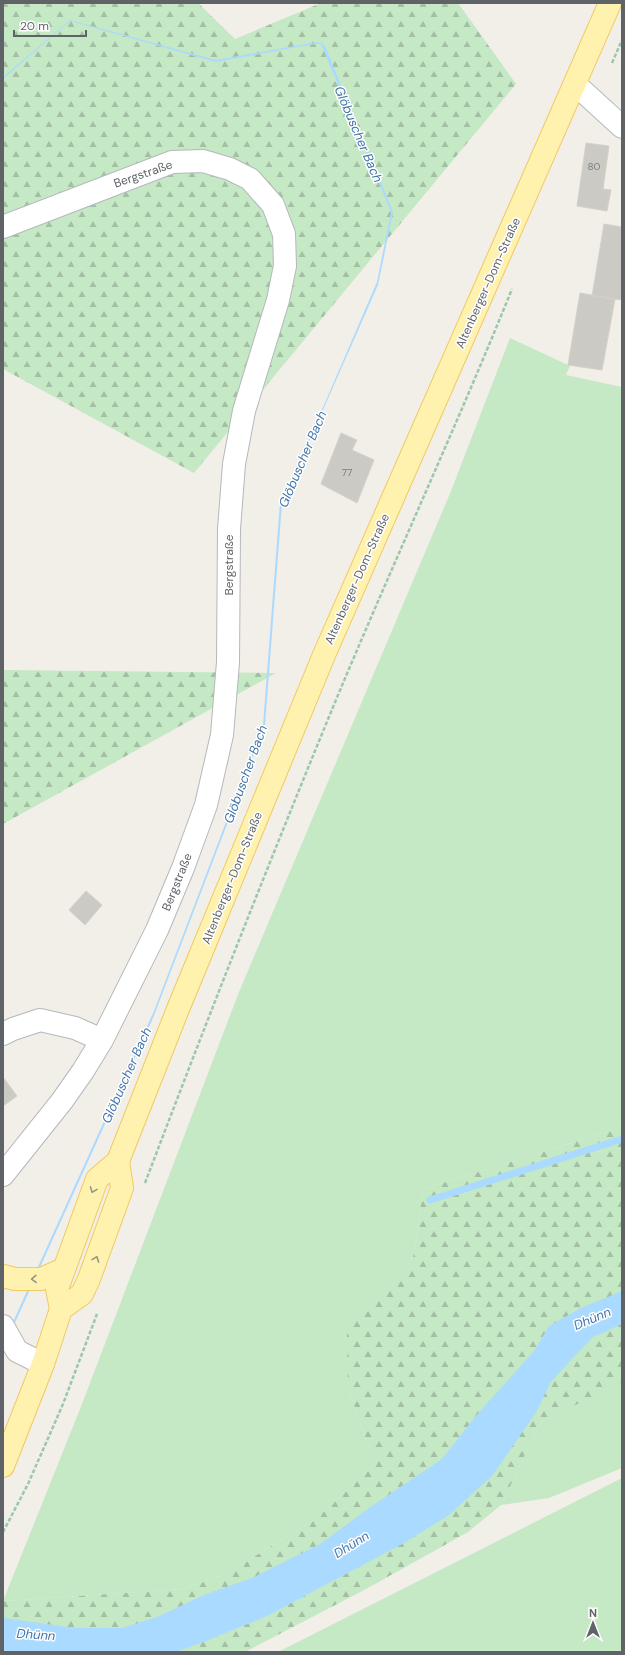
<svg xmlns="http://www.w3.org/2000/svg" width="625" height="1655" viewBox="0 0 625 1655" font-family="'DM Sans',sans-serif">
<style>
.green{fill:#c5e8c5}
.forest{fill:url(#forest-firs)}
.water{fill:#aadaff}
.lines{fill:none;stroke-linecap:round;stroke-linejoin:round}
.stream{stroke:#aadaff;stroke-width:7}
.building{fill:#cccac5;stroke:#d6d1c6}
.minor-casing{stroke:#b5b8bc;stroke-width:24}
.major-casing{stroke:#f2c960;stroke-width:24}
.path{stroke:#9cc7a9;stroke-width:2.5;stroke-dasharray:4 2;stroke-linecap:butt}
.minor{stroke:#fff;stroke-width:22}
.major{stroke:#fff2af;stroke-width:22}
.oneway{stroke:#979581}
.labels{text-anchor:middle;stroke-width:3;stroke-linejoin:round;paint-order:stroke}
.number-label{font-size:10px;fill:#7a7d7f}
.street-label{font-size:12px;fill:#5f6368;stroke:#fff}
.water-label{font-size:13px;font-style:italic;fill:#4174aa;stroke:#fff}
</style>
<defs>
<pattern id="forest-firs" width="22" height="20" patternUnits="userSpaceOnUse"><rect width="22" height="20" fill="#c5e8c5"/><path d="M5 1l3.5 6h-7zM16 11l3.5 6h-7z" fill="#a3c0a4"/></pattern>
</defs>
<rect width="100%" height="100%" fill="#f1efe8"/>
<path class="green" d="M510,338L570,366L566,375L622,387V1127L423,1189L413,1258L367,1302L348,1388L375,1465L317,1518L226,1574L183,1589L3,1601L82,1404L239,992L451,491Z
M622,1380V1468L549,1498L501,1505L541,1422Z
M622,1478V1652H278Z"/>
<path class="forest" d="M3,3H198L235,39L321,3H458L516,84L194,473L3,369Z
M3,670L276,673L3,824Z
M622,1127V1382L541,1422L501,1505L468,1532L366,1589L245,1652H3V1601L183,1589L226,1574L317,1518L375,1465L348,1388L347,1334L367,1302L413,1258L423,1189Z"/>
<path class="water" d="M70,20L216,60L317,42L322,43L325,46L393,212L378,285L282,503L265,725L153,1018L3,1349V1344L154,1011L263,725L280,503L318,419L377,282L391,212L321,44H314L216,62L70,21L3,79V77Z
M622,1291V1324L593,1337L568,1363L550,1383L537,1411L492,1476L449,1515L404,1543L267,1616L206,1641L176,1652H3V1618L76,1628H122L157,1617L204,1595L252,1578L320,1544L369,1508L442,1459L475,1417L534,1351L549,1326L581,1308Z"/>
<g class="lines">
<path class="stream" d="M430,1200L622,1139"/>
</g>
<path class="building" d="M586,143L609,146L603,189L611,190L607,211L577,206Z
M604,224L622,227V300L592,296Z
M580,293L615,299L602,370L568,365Z
M341,433L357,440L352,450L374,460L357,503L321,484Z
M86,891L102,905L85,925L69,910Z
M3,1077L17,1096L3,1106Z"/>
<g class="lines">
<defs>
<path id="minor" d="M575,84L622,127
M3,227L172,162L203,161L230,169L250,179L273,205L284,234L285,266L278,300L244,411L234,464L229,529L228,662L222,735L206,805L183,868L157,930L102,1040L83,1071L62,1101L3,1175
M3,1034L13,1029L40,1020L75,1028L102,1040
M3,1326L17,1351L43,1364"/>
<path id="major" d="M3,1276L15,1279H41L64,1269
M61,1309L82,1294L89,1279L122,1188L118,1161
M3,1466L43,1364L61,1309L57,1289L97,1179L118,1161L178,1009L324,655L610,3"/>
</defs>
<use href="#minor" class="minor-casing"/>
<use href="#major" class="major-casing"/>
<path class="path" d="M612,63L622,40
M145,1183C207,1020 271,857 338,695C395,559 457,425 512,289
M3,1532L28,1484L63,1404L97,1314"/>
<use href="#minor" class="minor"/>
<use href="#major" class="major"/>
</g>
<defs><path id="oneway-chevron" d="M-2-3.5L2.5 0L-2 3.5" fill="none" stroke-width="1.6" stroke-linecap="round" stroke-linejoin="round"/></defs>
<g class="oneway">
<use href="#oneway-chevron" transform="translate(93 1190) rotate(111)"/>
<use href="#oneway-chevron" transform="translate(96 1259) rotate(-70)"/>
<use href="#oneway-chevron" transform="translate(34 1279) rotate(178)"/>
</g>
<g class="labels">
<g class="number-label">
<text x="594" y="170">80</text>
<text x="347" y="476">77</text>
</g>
<g class="street-label">
<text transform="translate(143 174) rotate(-19)" y="4">Bergstraße</text>
<text transform="translate(488 283) rotate(-66)" y="4">Altenberger-Dom-Straße</text>
<text transform="translate(229 565) rotate(-90)" y="4">Bergstraße</text>
<text transform="translate(357 579) rotate(-66)" y="4">Altenberger-Dom-Straße</text>
<text transform="translate(232 878) rotate(-68)" y="4">Altenberger-Dom-Straße</text>
<text transform="translate(177 882) rotate(-68)" y="4">Bergstraße</text>
</g>
<g class="water-label">
<text transform="translate(359 134) rotate(67)" y="5">Glöbuscher Bach</text>
<text transform="translate(302 459) rotate(-67)" y="5">Glöbuscher Bach</text>
<text transform="translate(245 774) rotate(-70)" y="5">Glöbuscher Bach</text>
<text transform="translate(126 1075) rotate(-66)" y="5">Glöbuscher Bach</text>
<text transform="translate(592 1318) rotate(-23)" y="5">Dhünn</text>
<text transform="translate(351 1544) rotate(-32)" y="5">Dhünn</text>
<text transform="translate(36 1634) rotate(4)" y="5">Dhünn</text>
</g>
</g>
<rect width="625" height="1655" fill="none" stroke="#5f6368" stroke-width="8"/>
<g transform="translate(593 1623)" stroke="#ffffff" stroke-width="3" paint-order="stroke">
<path d="M0-3L7 15L0 10L-7 15Z" fill="#5f6368"/>
<text y="-6" font-size="11" font-weight="bold" text-anchor="middle" fill="#5f6368">N</text>
</g>
<path d="M14 30v6h72v-6" fill="none" stroke="#5f6368" stroke-width="2"/>
<text x="20" y="30" font-size="12" fill="#5f6368" stroke="#ffffff" stroke-width="3" paint-order="stroke">20 m</text>
</svg>
